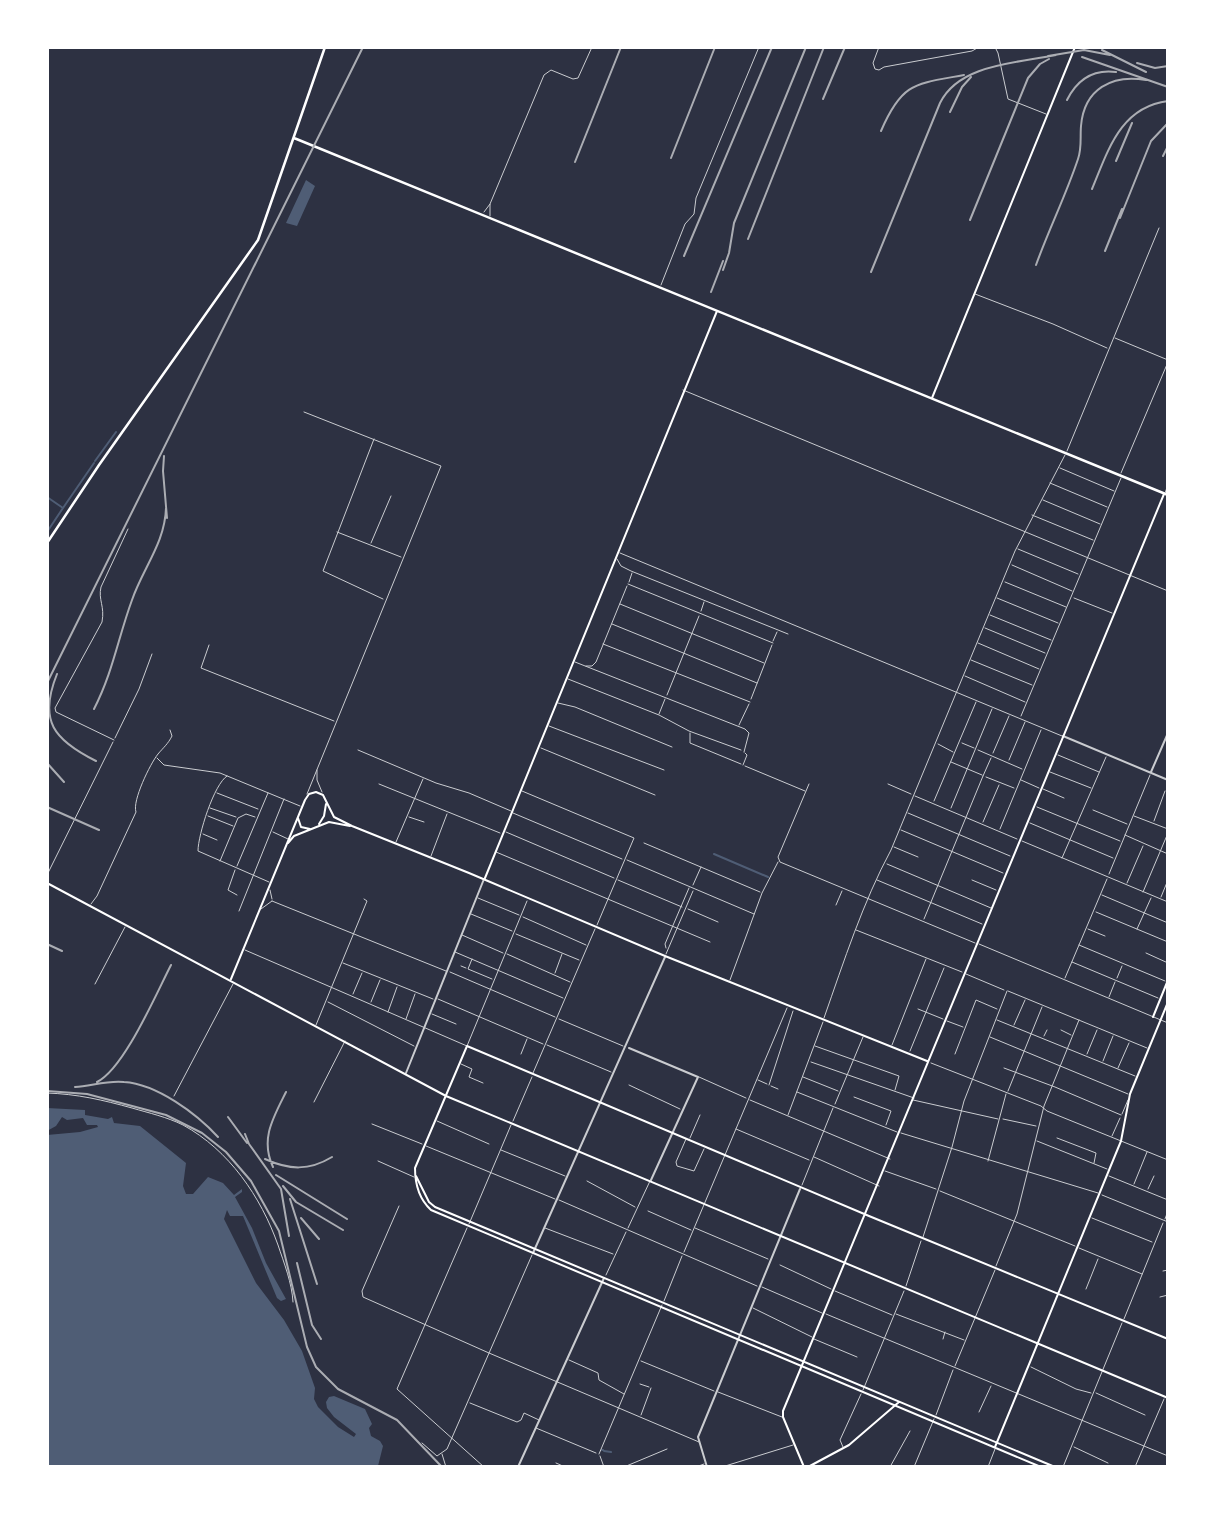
<svg xmlns="http://www.w3.org/2000/svg" width="1215" height="1514" viewBox="0 0 1215 1514" font-family="Ubuntu,sans-serif">
<style>
.water{fill:#4f5d75}
.lines{fill:none;stroke-linecap:round;stroke-linejoin:round}
.stream{stroke:#4f5d75;stroke-width:2}
.minor{stroke:#caccd0;stroke-width:1}
.tertiary{stroke:#caccd0;stroke-width:2}
.secondary{stroke:#fff;stroke-width:2}
.primary{stroke:#fff;stroke-width:2.5}
.rail{stroke:#abadb3;stroke-width:2}
</style>
<rect width="100%" height="100%" fill="#2d3142"/>
<path class="water" d="M306,180L315,186L297,226L286,223Z
M47,1108L85,1110V1115L108,1119L112,1117L114,1123L140,1126L186,1163L183,1186L186,1194H193L208,1177L223,1183L234,1195L242,1189V1192L235,1197L252,1228L266,1263L286,1299L281,1301L277,1298L243,1216H230L227,1210L224,1219L256,1283L284,1320L302,1351L315,1388L314,1399L318,1407L338,1427L354,1437L356,1434L334,1417L327,1408L326,1402L329,1397L334,1396L365,1409L372,1424L369,1428L371,1436L380,1441L383,1446L378,1466L406,1465L409,1467H47V1135L80,1132L98,1127L97,1125H87L83,1118L67,1120L62,1117L56,1126L47,1131Z"/>
<g class="lines">
<path class="stream" d="M95,461L116,432
M47,497L63,508L47,532
M63,508L94,463
M714,854L768,877
M602,1450H603
M604,1451L611,1452"/>
<path class="minor" d="M879,47L873,63L875,69L879,70L884,67L972,51L979,47
M995,47L998,53L1008,99L1046,114
M490,204L544,75L551,70L573,79L578,78L592,47
M484,212L490,204V216
M661,285L685,224L694,214L696,198L759,47
M975,294L1053,324L1107,348
M1115,338L1168,360
M683,390L1168,591
M304,412L441,466L307,794
M374,439L323,571L383,599
M1067,451L1159,228
M1060,468L1114,491
M1121,473L1168,362
M1050,483L1107,507
M1165,493L1168,485
M1043,500L1100,524
M1032,515L1093,540
M337,532L401,557
M371,543L391,496
M1018,549L1078,574
M620,553L1062,736
M617,559L621,566L631,571L788,634
M1012,565L1072,591
M629,582L632,573
M1005,582L1066,607
M628,584L773,643
M997,598L1058,623
M1074,598L1112,613
M620,604L764,663
M701,611L704,602
M990,615L1051,640
M612,624L757,683
M985,628L1045,653
M773,641L777,632
M978,643L1039,669
M603,644L750,702
M209,645L201,668L334,721
M971,660L1032,685
M575,662L745,729L749,733L744,752
M586,666H592L596,662L627,586
M965,676L1025,702
M568,679L659,715L689,731L741,750
M667,695L699,616
M751,699L772,645
M558,703L575,707L672,747
M659,714L665,699
M1021,716L1121,478
M739,725L749,704
M549,726L664,770
M690,733V743L741,764
M115,738L139,689L152,654
M114,740L56,712L55,708L102,622C105,606 98,600 101,587L128,529
M962,743L974,748
M938,744L953,752
M541,748L655,795
M358,750L436,783L469,793L511,811
M978,750L1022,769
M993,753L1009,716
M1058,755L1099,772
M157,758L164,765L220,773L300,806
M1009,760L1025,722
M951,762L982,775
M743,765L747,755L745,753
M745,766L805,791
M317,770V780L322,792
M1050,772L1091,788
M227,776C214,784 198,835 198,851L269,882
M983,776L991,758
M986,777L1014,788
M1021,780L1039,788
M379,784L500,833
M809,784L778,857L780,862L975,943
M888,784L911,794
M1043,789L1064,798
M522,791L634,838L597,925
M217,793L258,809
M915,796L1017,839
M934,801L976,702
M1037,807L1120,841
M210,808L236,817
M951,808L992,709
M1093,810L1127,824
M513,813L622,859
M908,813L1010,856
M208,816L233,826
M1134,816L1168,829
M409,817L424,822
M1154,821L1165,791
M983,822L999,785
M1030,823L1113,858
M1000,829L1041,730
M901,830L1003,873
M273,832L288,839
M506,832L614,878
M203,834L217,840
M1125,835L1168,854
M1022,841L1168,902
M396,842L423,779
M644,843L760,892
M894,847L918,857
M496,852L710,942
M431,856L447,814
M1062,858L1106,757
M627,860L754,914
M220,861L238,818L246,814L255,817
M887,864L991,908
M237,866L268,793
M235,870L228,890L237,895
M1109,874L1150,775
M47,875L113,742
M618,880L682,907
M877,880L982,924
M972,880L996,890
M1127,883L1143,846
M693,885L701,867
M270,890L272,899
M1143,892L1168,833
M1102,895L1168,923
M1161,897L1168,880
M478,898L519,915
M272,901L446,971
M91,904L97,896L136,812C132,801 150,764 158,754C163,748 168,744 172,736L170,730
M836,905L842,891
M261,909L272,901
M688,909L718,922
M239,911L284,799
M1096,912L1168,942
M471,914L512,931
M523,917L586,945
M924,919L983,776
M1088,929L1105,936
M1137,929L1151,898
M856,930L962,972
M516,934L579,960
M462,935L503,953
M979,944L1168,1023
M1079,945L1165,981
M666,948L665,944L689,888
M245,950L467,1046L527,901
M455,952L563,998
M1146,953L1168,963
M507,954L570,982
M666,954L693,891
M472,959L468,969L492,979
M1072,962L1158,998
M343,963L433,999
M461,966L466,968
M450,972L555,1017
M555,973L562,954
M966,974L1004,990
M1065,978L1107,879
M1117,978L1122,966
M730,980L762,893L778,862
M95,984L125,927
M1008,991L1147,1048
M353,994L362,973
M1109,997L1115,982
M438,999L543,1044
M328,1002L414,1046
M371,1002L380,980
M918,1009L943,1019
M388,1012L397,987
M432,1014L456,1024
M824,1018C844,961 863,902 891,850L1015,551L1065,455
M406,1019L415,994
M559,1019L623,1046
M997,1020L1135,1076
M947,1021L963,1027
M316,1025L367,901L364,899
M1014,1025L1025,1000
M1061,1030L1071,1035
M1044,1036L1047,1030
M990,1037L1128,1094
M547,1045L611,1072
M892,1045L926,959
M815,1046L899,1076L895,1090
M910,1051L944,968
M521,1054L527,1039
M955,1054L976,1000L997,1009
M1087,1054L1097,1030
M1103,1061L1113,1036
M811,1062L914,1098
M931,1063L1041,1106L1047,1111L1168,1160
M461,1064L472,1069L469,1077L483,1083
M1004,1068L1055,1087L1121,1115
M1118,1068L1129,1043
M533,1073L595,929
M699,1077L746,1098
M803,1077L838,1091
M758,1080L767,1084
M629,1085L680,1109
M769,1085L793,1011
M771,1086L778,1089
M1008,1091L1042,1007
M797,1092L897,1132
M47,1093C77,1094 103,1100 132,1108C149,1113 167,1117 183,1125C229,1150 261,1197 278,1245C284,1263 292,1283 293,1302
M174,1096L233,984
M854,1097L891,1111L886,1125
M750,1100L890,1159
M913,1100L998,1119
M314,1102L345,1041
M835,1104L863,1037
M1122,1114L1128,1100
M788,1115L823,1022
M1003,1119L1036,1126
M437,1121L489,1144
M513,1121L532,1077
M372,1124L422,1144
M736,1129L809,1160
M901,1133L1098,1193
M1112,1136L1120,1118
M690,1138L700,1115
M1057,1138L1096,1153L1094,1163
M686,1139L676,1162L677,1166L694,1171L704,1149
M1037,1141L1107,1169
M426,1146L555,1199
M501,1150L565,1176
M814,1157L879,1186
M378,1161L414,1177
M988,1161L1006,1094
M885,1171L936,1189
M1109,1176L1168,1200
M587,1181L635,1207
M1134,1184L1147,1152
M802,1185L833,1108
M1148,1189L1154,1176
M940,1191L1075,1246
M1102,1195L1168,1222
M559,1200L757,1286
M399,1206L362,1291L363,1297L489,1353L699,1442
M648,1211L691,1230
M1092,1218L1152,1242
M1165,1219L1168,1211
M469,1224L511,1125
M467,1228L397,1389L484,1467
M545,1228L613,1254
M628,1228L650,1181
M695,1228L768,1259
M923,1237L952,1147L964,1101L1007,991
M1079,1248L1142,1274
M684,1252L787,1008
M780,1265L831,1289
M996,1266L1017,1214L1044,1106L1079,1020
M1163,1271L1168,1270
M606,1275L626,1232
M906,1286L921,1241
M762,1287L822,1313
M1086,1289L1098,1259
M835,1291L892,1315
M1160,1297L1168,1295
M664,1301L682,1256
M753,1308L812,1337
M826,1314L1168,1456
M896,1314L964,1340
M1124,1319L1163,1223
M814,1339L857,1357
M943,1339L945,1332
M569,1360L598,1373L599,1380L624,1394
M641,1361L714,1391
M955,1366L995,1270
M1031,1367L1076,1389L1091,1393
M640,1384L649,1387
M863,1390L904,1291
M718,1392L782,1417
M1096,1393L1145,1415
M470,1403L517,1422L521,1420L524,1413L539,1420
M979,1412L991,1386
M641,1415L651,1388
M936,1415L953,1370
M536,1428L596,1453
M422,1443L437,1456L447,1449L532,1255
M843,1447L840,1440L861,1394
M1074,1447L1108,1463
M442,1454L446,1467
M599,1454L662,1305
M600,1456L604,1467
M556,1463L565,1467
M624,1467L667,1449
M696,1467L704,1464
M722,1467L793,1445
M890,1467L910,1431
M914,1467L934,1419
M988,1467L995,1449
M1063,1467L1122,1323
M1135,1467L1164,1399"/>
<path class="tertiary" d="M1063,736L1168,780
M1151,772L1168,733
M629,1048L698,1077L651,1180
M406,1073L484,879
M533,1253L665,957
M518,1467L604,1278
M707,1467L698,1437L800,1189"/>
<path class="secondary" d="M932,398L1075,47
M298,818L301,827L310,829
M319,824L324,816L326,804
M288,843L294,836L329,822L350,826
M485,878L717,311
M47,883L446,1096L1168,1398
M231,979L305,800L309,794L316,792L323,795L334,817L352,826L469,873L665,956L927,1061
M1153,1017L1168,980
M416,1176L429,1202L435,1207L1055,1467
M995,1447L1121,1141L1130,1094L1168,1002
M804,1467L783,1417V1411L1164,494
M808,1467L849,1445L899,1402
M1041,1467L431,1210C419,1199 415,1183 415,1168L467,1046L869,1216L1168,1339"/>
<path class="primary" d="M294,138L1168,495
M47,543L99,465L258,240L325,47"/>
<path class="rail" d="M1102,50L1146,72
M1048,56L1084,50L1110,55
M1082,57L1168,87
M1137,63L1155,68L1168,66
M823,99L845,47
M1067,100C1077,80 1093,69 1116,72
M950,112L962,87L971,77
M881,131C902,82 915,84 964,75
M1163,156L1168,146
M671,158L715,47
M1116,161L1132,123
M575,162L621,47
M1092,189C1108,151 1120,107 1168,101
M1120,218L1151,141L1168,123
M970,220L1028,78L1040,64L1049,59
M748,239L824,47
M1105,251L1122,209
M684,256L772,47
M1036,265C1049,229 1066,195 1078,159C1082,148 1080,137 1081,126C1084,89 1112,74 1146,80
M723,270L729,253L734,223L806,47
M871,272L940,103C959,64 1017,63 1056,55
M711,292L723,261
M164,456L163,471L167,518
M57,674C38,721 54,740 96,761
M47,683L363,47
M94,709C113,672 118,638 132,600C143,568 165,543 166,508
M47,763L64,782
M47,807L99,830
M47,944L62,951
M97,1082C124,1069 156,994 171,965
M75,1087C91,1086 108,1080 124,1082C157,1084 197,1114 218,1137
M47,1091L87,1094L166,1115L202,1133L226,1152L251,1181L279,1231L307,1347L316,1367L338,1389L397,1420L442,1467
M228,1117L247,1143
M245,1134L249,1144L281,1189L289,1236
M265,1159C289,1170 309,1171 332,1157
M273,1167C260,1139 273,1118 286,1092
M276,1175L347,1219
M283,1186L296,1202L343,1230
M290,1199L317,1284
M301,1218L319,1239
M297,1263L312,1325L321,1339"/>
</g>
<rect width="1215" height="1514" fill="none" stroke="#ffffff" stroke-width="98"/>
</svg>
